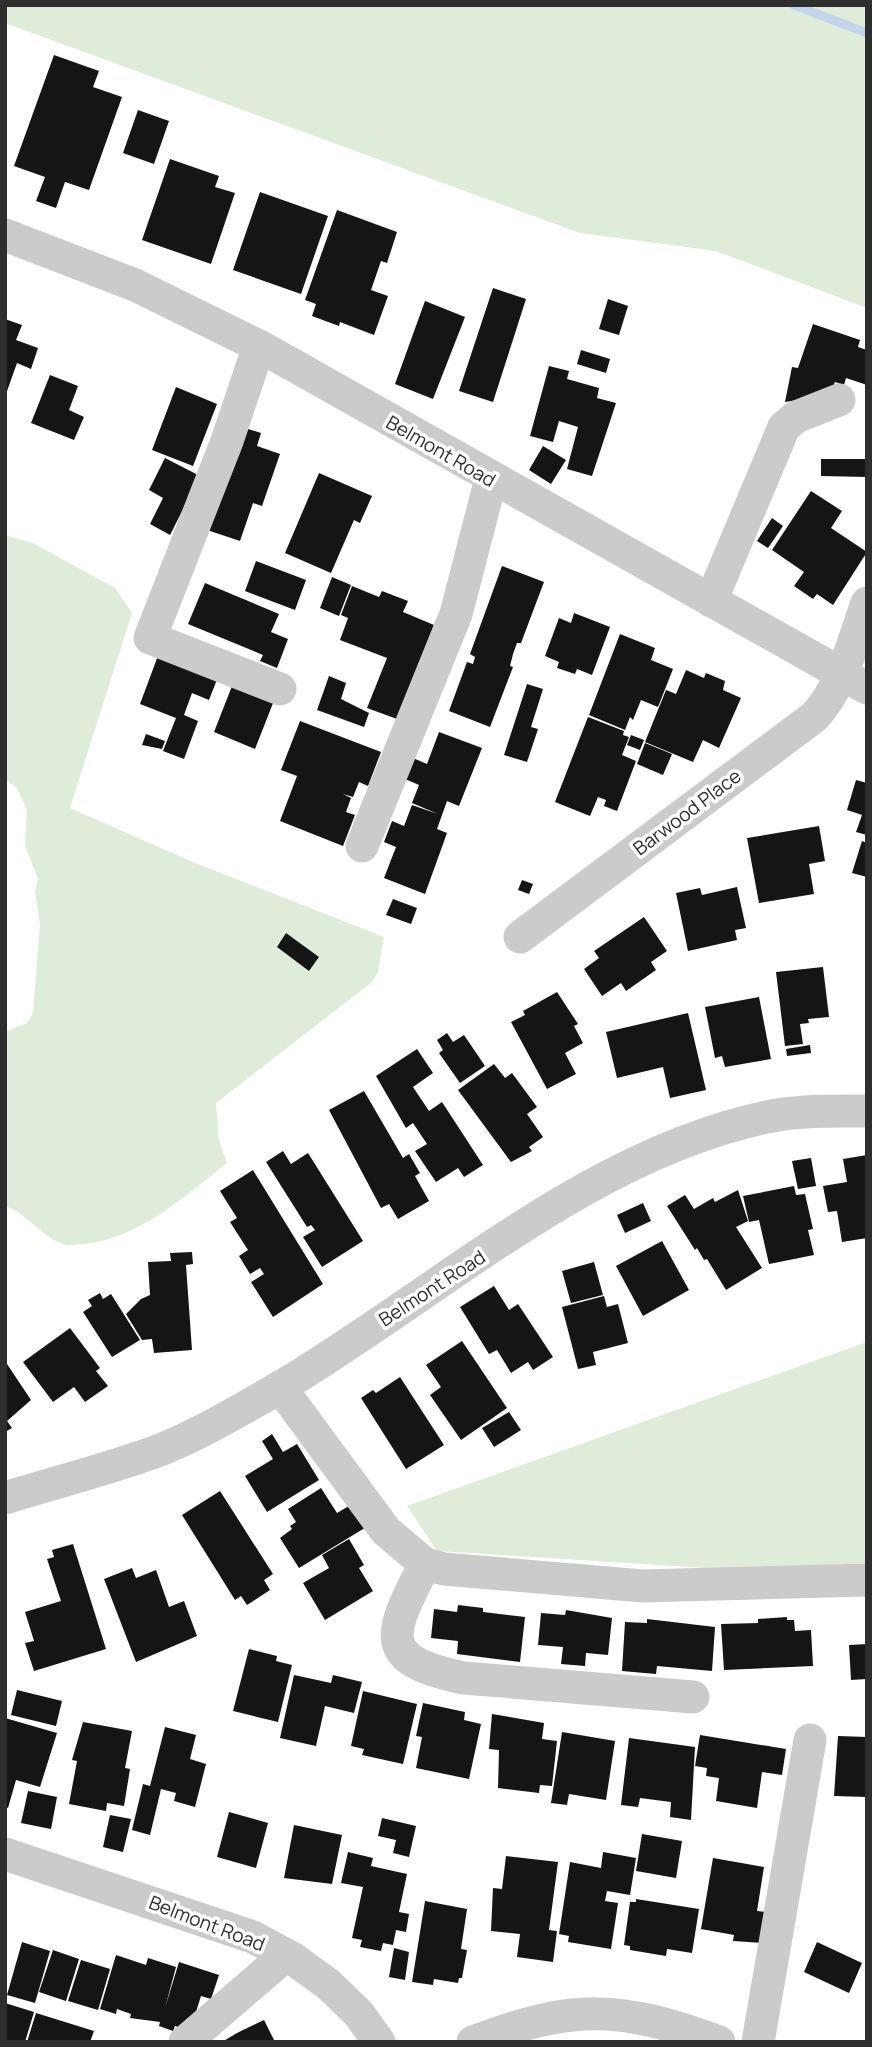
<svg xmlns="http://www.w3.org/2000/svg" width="872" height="2047" viewBox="0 0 872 2047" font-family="Manrope,sans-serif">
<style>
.green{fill:#e0ecda}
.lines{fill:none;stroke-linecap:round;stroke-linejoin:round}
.stream{stroke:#c5d4ed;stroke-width:9}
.building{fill:#151515}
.minor{stroke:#cbcbcb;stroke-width:33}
.labels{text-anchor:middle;stroke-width:7;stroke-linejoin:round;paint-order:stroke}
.street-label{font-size:19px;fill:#2e2e2e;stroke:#fff}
</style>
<rect width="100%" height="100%" fill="#fff"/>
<path class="green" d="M5,5H867V308L716,251L580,233L5,23Z
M5,535L33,543L115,588L132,613L70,808L193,862L384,937L378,972L372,982L216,1103L219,1140L227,1163C185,1196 140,1238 84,1244C77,1244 69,1247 63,1244C40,1236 28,1214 5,1206V1032L27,1023L33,1013L40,925L35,891L38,879L25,846L27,810L16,787L5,780Z
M867,1342V1563L737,1570L437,1551L407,1506Z"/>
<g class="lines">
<path class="stream" d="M794,5L867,33"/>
</g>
<path class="building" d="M54,55L99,71L93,87L122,97L89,190L65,182L56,208L36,201L45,177L14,166Z
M138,110L169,121L154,164L123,153Z
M170,159L219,176L215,187L235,193L211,264L142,240Z
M260,192L328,216L301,294L233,270Z
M337,210L397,232L387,263L381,261L371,290L388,296L374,335L340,322L339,326L312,316L316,304L305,300Z
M493,288L526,299L493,402L459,391Z
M608,299L628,306L619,335L599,329Z
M425,301L465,317L433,399L395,384Z
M5,319L22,325L16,340L38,348L31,369L17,363L6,394Z
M813,324L860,340L858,347L867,350V385L846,378L844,385L835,382L830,395L785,402L792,367L798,368Z
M581,350L610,359L606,373L577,364Z
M549,366L569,371L567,379L599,388L597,398L616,403L592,476L567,469L578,427L559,421L553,442L530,436Z
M50,375L78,386L69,410L84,417L74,440L31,423Z
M176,387L217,404L193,466L152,450Z
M242,427L261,433L257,446L280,454L262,506L253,503L240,541L207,530Z
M543,446L566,460L551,484L529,470Z
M165,458L200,476L170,535L150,524L163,498L149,490Z
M821,459H867V477L821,476Z
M319,473L372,496L360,523L354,520L331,573L285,553Z
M811,491L842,511L831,528L867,552L833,605L817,594L813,599L794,586L804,572L772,550Z
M772,518L783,526L768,548L757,541Z
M256,561L306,580L295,610L245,591Z
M502,566L544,582L521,643H517L513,654L510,666L513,667L490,727L449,711L467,662L473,664L475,657L470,654Z
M332,577L351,585L339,616L320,608Z
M205,583L279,614L271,632L288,639L277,668L260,661L263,655L188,624Z
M352,586L379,597L382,591L408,601L403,612L434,625L397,719L367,708L387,658L340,640L348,618L341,615Z
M574,613L610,627L592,675L577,669L575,674L557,668L559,662L545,656L559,618L571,623Z
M620,634L655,648L651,660L673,669L658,707L641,700L633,720L630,717L625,730L589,715Z
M159,653L218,677L209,700L192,693L184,715L198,721L184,759L163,751L176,718L140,704Z
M686,670L704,678L706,673L725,681L723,690L741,698L719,748L703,740L693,762L645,742L666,690L676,694Z
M329,676L346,683L341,699L369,713L364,727L317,710Z
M234,681L275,698L255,749L214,732Z
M527,684L543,689L531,727L538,729L527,762L504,755Z
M588,717L624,731L623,735L629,737L622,755L636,761L617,811L604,806L606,800L598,797L590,816L555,802Z
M300,721L381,752L368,786L359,782L353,797L343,794L351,798L346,812L355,815L343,846L280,821L297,776L281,770Z
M439,732L482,748L459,806L447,801L437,829L447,833L425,894L384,878L396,847L384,842L392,821L404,826L412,805L438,814L412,803L419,785L405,779L413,758L427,764Z
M146,734L165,741L162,749L142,745Z
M631,735L644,740L640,750L627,745Z
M645,743L672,754L663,775L637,764Z
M856,780L867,783V835L856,832L862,815L847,810Z
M819,826L825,861L809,864L814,894L759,903L747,838Z
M862,841L867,843V877L852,873Z
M522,880L533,884L529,894L518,890Z
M737,887L746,928L735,930L737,940L688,951L676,893L700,888L702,895Z
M393,899L417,908L411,924L386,915Z
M644,917L667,951L651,962L656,970L626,991L621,983L602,996L584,969L599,958L594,951Z
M286,933L319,957L309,971L277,947Z
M823,967L829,1017L808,1019L809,1023L800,1024L803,1044L785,1046L776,972Z
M557,992L578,1024L574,1026L583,1043L565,1053L576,1074L547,1089L511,1022L525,1015L523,1011Z
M759,997L771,1059L725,1067L722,1056L715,1058L705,1007Z
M688,1013L706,1090L670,1098L663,1067L617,1078L606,1032Z
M447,1033L453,1042L464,1035L485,1066L460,1083L439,1053L443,1050L437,1040Z
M810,1045L811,1053L787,1056L786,1049Z
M417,1049L433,1073L413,1087L429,1111L442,1102L483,1165L464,1177L458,1168L436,1182L415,1151L427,1144L413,1123L406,1128L376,1076Z
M494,1064L505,1078L512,1073L537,1107L527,1114L543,1137L529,1147L532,1151L511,1162L458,1090Z
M364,1091L403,1158L409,1154L420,1173L415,1176L429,1201L398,1219L389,1204L381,1208L329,1110Z
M283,1151L291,1164L308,1153L363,1241L322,1267L303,1237L315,1230L311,1225L307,1227L266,1162Z
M867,1155V1238L842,1242L837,1211L828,1212L823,1186L847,1182L843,1159Z
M811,1158L816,1186L798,1189L792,1161Z
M253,1170L323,1284L273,1317L251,1282L264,1274L260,1268L250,1274L239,1256L248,1250L230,1222L237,1218L220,1191Z
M794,1186L796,1195L805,1194L813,1229L808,1230L814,1255L769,1264L759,1220L749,1222L743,1196Z
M738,1190L748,1221L736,1227L762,1268L726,1290L707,1259L704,1260L697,1248L695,1250L667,1206L685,1195L694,1209L713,1198L715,1202Z
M643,1203L651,1221L625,1233L617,1215Z
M662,1241L689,1290L643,1316L616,1266Z
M192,1252L193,1264L186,1265L192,1350L154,1353L152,1339L142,1340L126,1314L141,1299L150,1295L148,1262L171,1261L170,1253Z
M594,1262L603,1295L571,1303L562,1271Z
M494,1286L509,1310L518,1304L553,1357L533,1370L528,1362L511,1373L497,1350L489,1354L460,1307Z
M100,1293L103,1299L111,1294L140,1340L112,1357L83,1312L92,1306L88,1300Z
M604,1296L607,1307L618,1304L628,1343L593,1352L596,1365L578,1369L562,1307Z
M70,1328L100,1368L96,1371L108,1386L85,1402L74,1387L53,1402L23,1362Z
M462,1341L507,1408L461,1440L430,1395L441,1387L426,1365Z
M5,1361L31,1400L7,1421L12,1428L5,1432Z
M400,1377L444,1445L406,1469L361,1398L373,1390L376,1393Z
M509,1412L521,1430L494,1447L482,1428Z
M272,1434L283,1452L297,1444L319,1480L267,1512L245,1476L273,1459L262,1441Z
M321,1488L337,1513L354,1503L368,1526L299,1568L280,1538L292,1529L290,1526L296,1522L288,1509Z
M220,1491L273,1574L264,1580L270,1590L247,1605L241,1596L235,1600L182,1515Z
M349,1539L364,1565L359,1568L373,1591L325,1620L303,1583L329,1568L322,1555Z
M73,1544L106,1649L34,1671L25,1643L34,1641L25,1612L61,1601L47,1559L54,1557L52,1550Z
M132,1568L136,1578L156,1570L169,1607L184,1601L197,1636L136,1662L104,1579Z
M458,1605L483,1608V1612L525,1617L520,1662L457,1654L458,1641L431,1638L434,1609L457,1612Z
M566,1610L612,1618L608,1655L586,1653L585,1666L561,1664L563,1647L538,1645L541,1613L565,1615Z
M787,1617V1620H794L795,1631L811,1630L813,1666L724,1670L721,1624L758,1623V1619Z
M647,1619L715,1627L712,1671L657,1666L656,1674L622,1671L625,1622L647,1623Z
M867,1644V1679L851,1680L849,1645Z
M249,1649L277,1656L276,1661L292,1665L278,1722L233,1711Z
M294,1675L331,1683L333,1675L362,1682L354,1713L325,1706L316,1746L280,1738Z
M17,1690L62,1701L56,1726L11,1715Z
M363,1691L417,1704L403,1764L362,1755L364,1749L351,1746Z
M423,1703L465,1712L464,1720L481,1724L469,1779L416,1768L422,1737L416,1736Z
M492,1714L544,1723L542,1739L557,1741L552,1786L540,1785L539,1793L498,1788L499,1750L489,1749Z
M5,1718L57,1733L40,1787L16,1780L8,1808L5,1807Z
M83,1722L132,1731L125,1768L130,1769L124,1806L107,1803L106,1811L69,1804L77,1761L72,1760Z
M165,1727L196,1735L190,1759L206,1764L195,1807L174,1801L176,1793L161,1789L150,1835L132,1830L143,1784L150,1786Z
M562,1732L615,1741L606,1800L569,1794L567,1805L551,1803Z
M700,1735L786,1749L782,1775L762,1772L757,1808L716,1801L719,1778L706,1776L707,1768L695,1766Z
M838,1736L867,1737V1797L834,1796Z
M629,1738L695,1747L691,1820L670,1817L671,1802L640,1798L638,1807L621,1805Z
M28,1791L57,1797L51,1829L21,1823Z
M229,1812L268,1823L256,1868L217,1857Z
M110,1815L131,1819L123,1852L103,1847Z
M382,1818L416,1826L409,1857L393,1853L396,1840L378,1836Z
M294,1825L342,1835L332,1884L284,1878Z
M642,1834L682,1841L676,1878L636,1871Z
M348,1852L373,1858L371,1866L407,1874L399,1912L409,1914L406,1932L396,1930L393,1945L383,1943L381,1951L360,1947L362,1940L352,1938L363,1887L341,1883Z
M603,1852L636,1858L630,1895L607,1891L605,1901L618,1903L611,1949L568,1942L569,1936L559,1934L570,1862L601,1868Z
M506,1856L558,1862L549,1930L557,1931L553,1962L517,1957L520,1934L491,1931L493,1888L502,1889Z
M713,1858L764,1867L757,1911L768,1912L763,1943L733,1941L734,1935L701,1929Z
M636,1899L699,1909L692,1953L667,1949L666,1956L630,1950V1946L624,1945L630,1902H636Z
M425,1901L467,1909L461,1949L467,1950L462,1978H459L458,1983L434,1979L433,1985L412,1982Z
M22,1942L50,1951L35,2003L7,1995Z
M817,1942L862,1963L849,1993L804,1972Z
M394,1948L409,1952L405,1980L389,1977Z
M53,1950L79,1959L66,2001L39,1992Z
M116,1955L146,1965L148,1958L176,1967L165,2008L179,1962L219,1975L211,1999L201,1996L190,2031L175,2026L173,2031L159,2026L160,2022L130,2018L131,2014L117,2009L116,2014L100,2009Z
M81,1960L110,1969L98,2010L68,2001Z
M5,2003L34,2012L25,2042H5Z
M36,2013L94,2031L90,2042H27Z
M264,2020L275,2042H222L237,2033Z"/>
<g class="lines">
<path class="minor" d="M5,235L135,285L259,346L867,688
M259,346L227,441L150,638L280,689
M711,601L784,427L796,417L839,400
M362,846L456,614L491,479
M520,937L814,717C843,686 853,642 867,603
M280,1387L386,1531L425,1564L444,1569L643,1586L867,1580
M5,1498C54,1483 104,1470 152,1453C196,1437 238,1411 279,1388C436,1295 590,1152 772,1116C803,1110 835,1111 867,1111
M425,1564C389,1634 375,1660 464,1678L693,1697
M5,1854L253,1937L292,1958L328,1984L359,2014L379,2042
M185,2042L286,1955
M473,2042C572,2004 620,2005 719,2042
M758,2042L810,1740"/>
</g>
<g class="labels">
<g class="street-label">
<text transform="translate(441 451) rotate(30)" y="7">Belmont Road</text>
<text transform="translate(687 812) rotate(-37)" y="7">Barwood Place</text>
<text transform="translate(432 1288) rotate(-33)" y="7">Belmont Road</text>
<text transform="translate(207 1923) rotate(21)" y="7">Belmont Road</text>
</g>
</g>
<rect width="872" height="2047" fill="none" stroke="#2e2e2e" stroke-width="14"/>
</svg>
